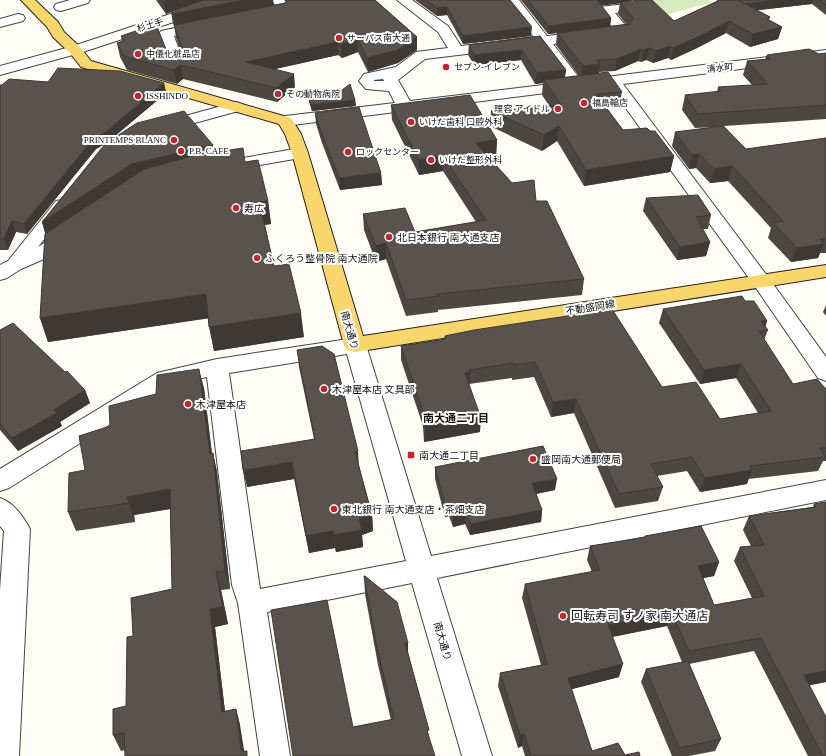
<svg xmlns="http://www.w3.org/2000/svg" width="826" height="756" viewBox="0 0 826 756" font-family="'Times New Roman','Noto Sans JP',serif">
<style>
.green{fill:#d5ebbd}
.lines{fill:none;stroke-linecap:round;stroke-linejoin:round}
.minor-casing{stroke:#444;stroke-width:2}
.major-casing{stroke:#222;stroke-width:2}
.minor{fill:#fff;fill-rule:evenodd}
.major{fill:#f9d66b;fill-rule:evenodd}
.wall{fill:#4d4742;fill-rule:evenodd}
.shaded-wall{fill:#3f3936}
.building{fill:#5a524d;stroke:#3f3936}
.poi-dot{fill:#c4262e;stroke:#fff;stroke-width:1.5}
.labels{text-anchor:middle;stroke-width:4;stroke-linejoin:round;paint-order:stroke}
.far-street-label{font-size:9px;fill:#111;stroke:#fff}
.far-poi-label{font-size:9px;fill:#111;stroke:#fff;text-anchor:start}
.poi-label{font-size:10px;fill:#111;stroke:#fff;text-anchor:start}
.street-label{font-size:10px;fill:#111;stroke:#fff}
.neighbourhood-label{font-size:11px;font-weight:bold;fill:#111;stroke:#fff}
.near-poi-label{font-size:12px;fill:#111;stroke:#fff;text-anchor:start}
</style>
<rect width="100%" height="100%" fill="#fffdf5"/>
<path class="green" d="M647,0H708L713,2L661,16Z"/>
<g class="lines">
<defs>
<path id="minor" d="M70,0H90L88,3L61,11L56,10L54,7L56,4Z
M213,0H233L231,3L80,53L0,75V66L70,47Z
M270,0H284L291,7L286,14L262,19L257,18L255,15L257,12L277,7Z
M397,0H412L448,26L461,46L534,37L505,0H519L547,36L613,28L598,10L600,7L634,3L631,0H645L651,6L649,9L615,13L630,31L628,34L553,44L581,80L826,50V58L623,84L768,277L826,357V381L818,378L754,285L609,85L285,126L279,124L277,121L279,118L285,116L395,103L389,91L366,89L359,81L364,74L396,67L416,52L448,48L438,32ZM540,45L567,82L410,101L398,80L425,59ZM383,79L384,81H374V80Z
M18,14L23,15L25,18L23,21L0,27V19Z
M193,24L198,25L200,28L198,31L174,36L185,67L183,70L178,71L173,70L159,34L161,31Z
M236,102L242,104L244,107L242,110L162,132L156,130L154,127L156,124Z
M300,148L306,149L308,153L306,157L226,171L220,170L218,166L220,162L226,161Z
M62,200L68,201L71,205L38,247C50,240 61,227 76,231L78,235L76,239L51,256L21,269L7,278L0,280V265L8,261L56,201Z
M355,338L363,340L366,345L431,556L826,480V500L437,578L492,756H462L412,583L267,612L290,756H260L238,603L232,585L207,377L172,385L9,488L0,491V469L157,373L217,359ZM347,354L406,561L260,589L229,373Z
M0,498C13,502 23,516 30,529L19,756H0V590L4,531L0,526Z"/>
<path id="major" d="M21,0H35L58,22L64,32L80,47L91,61L291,118L301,134L308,153L363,336L826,265V277L355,352L347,350L344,345L292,153L285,134L279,124L81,67L70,53L53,37L47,27Z"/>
</defs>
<use href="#minor" class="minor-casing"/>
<use href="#major" class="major-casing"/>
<use href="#minor" class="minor"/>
<use href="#major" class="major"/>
</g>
<path class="wall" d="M156,0H273L274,5L285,3L286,1V0H375L417,37V50L398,63L368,72L358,52L342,58L338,55L275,69L295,87L277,102L183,79L177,84L127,70L120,57L117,43L122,41L121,36L169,57L175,59L181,58L182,56L176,38L174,25L173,24L171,12L166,14Z
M415,0H510L531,36L463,44L447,15L437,16Z
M521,0H631V1L674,21L718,1L716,0H826V15L812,4L757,10L770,17L769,20L782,27L778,39L750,47L726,33L697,48L671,60L668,58L653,63L646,60L641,62L638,61L615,71L599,72V73L622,92L619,107L606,108L623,130L650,131L674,156L670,172L584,186L557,141L542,151L490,126L491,111L550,107L542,95L543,83L535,84L521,60L474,65L468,55L469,45L540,36L566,70L565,77L579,76L556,45L557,33L548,34ZM620,3L618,14L626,24L610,26L611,18L601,5Z
M826,53V119L724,126L746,149L826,138V253H820L818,258L791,262L768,238L771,228L728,181L710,183L696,168L689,169L672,146L675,132L716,127L695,128L682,110L685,95L717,92L718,87L752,85L743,75L747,61L765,59L767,55L819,54Z
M48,82L164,83L166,93L110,140L214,152L245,162L268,201L271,224L265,225L274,266L304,337L214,351L208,318L48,342L40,318L45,233L42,222L105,144L96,149L27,234L16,232L8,250H0V85Z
M308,96L355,100L356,106L312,111L309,102Z
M391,105L497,140L496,156L488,157L512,183L536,201L584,279L582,295L438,310V312L406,316L386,259L376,262L364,230L363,214L415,232L476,222L443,171L419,175L392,120Z
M315,113L381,173L382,185L340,190L322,143L316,124Z
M646,198L711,215L708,229H703L710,242L706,256L677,260L643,211Z
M745,301L767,321L765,327L768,330L764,340L793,384L826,389V461H823L818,471L748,479L747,484L700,492L687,471L657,476L663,487L658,501L615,508L574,413L551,417L534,377L512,380V378L469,384L480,432L424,442L423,426L401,360V346L444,339L445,336L593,312V307L662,387L720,419L758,413L736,378L700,384L659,323L663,309Z
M826,305V316L823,312Z
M0,330L65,372L85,390L90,403L60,422L62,426L18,451L0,430Z
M297,350L359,466L372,515L373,531L362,535L363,547L336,552L335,548L309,553L294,479L247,487L314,439L299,367Z
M204,388L212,453H213L217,472L230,589L221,590L228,624L215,627L225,711L236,709L240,725L121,751L113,735L126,706L133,636L172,589L170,509L134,515L135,522L76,531L68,512L85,470L110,426Z
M435,467L555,490L536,494L542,510L541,522L470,535L465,524L453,527L449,516L445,517L435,479Z
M826,502V682L809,685L826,756H808L754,651L689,664L721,739L715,751L689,756H672L641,682L646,669L682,662L667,626L613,637L619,677L571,689L592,751L625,755L640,756H525L522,746L518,748L498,686L500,673L541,665L522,598L525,584L592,572L587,560L590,546L645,538V536L719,562L714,576L703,578L714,605L752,598L734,561L740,547L751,546L743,530L749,516L813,507L814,504Z
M364,576L408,643V652L429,736L353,727L391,720L378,665L365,594Z"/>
<path class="shaded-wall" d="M167,0H208L171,11V12L166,14L164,1Z
M244,0H273L274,7L175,27L173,14Z
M599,0H631V2L600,6L598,1Z
M778,0H813L812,4L743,12L745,4Z
M447,7V15L437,16V8Z
M611,18L610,27L548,34L549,26Z
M729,21L726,33L697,48L671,60L673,48Z
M532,27L531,36L463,44V36Z
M782,27L778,39L750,47L753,34Z
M417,37V50L398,63L368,72L367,58Z
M357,38L358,52L342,58L341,45Z
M338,42V55L248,75L246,62Z
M670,46L668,58L653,63L656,51Z
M649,48L646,60L641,62L644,50Z
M641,49L638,61L615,71L617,59Z
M522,50L521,60L474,65V55Z
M600,64L598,76L582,78L583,66Z
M181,65L183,79L177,84L174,70Z
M566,70L564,81L544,80L543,83L535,84L537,73Z
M294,74L295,87L277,102L276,88Z
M164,83L166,93L108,142L96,149L27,234L24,224L93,139Z
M355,100L356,106L312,111L311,105Z
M559,126L557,141L542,151L544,135Z
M497,140L496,156L475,158L476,143Z
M213,145L216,162L47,239L42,222L132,164Z
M699,154L696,168L689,169L692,155Z
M443,156V171L419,175V160Z
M674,156L670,172L584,186L586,170Z
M732,166L728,181L710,183L714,169Z
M381,173L382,185L340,190L339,178Z
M268,201L271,224L262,225L259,202Z
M12,221L16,232L8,250L4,239Z
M710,242L706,256L677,260L680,247Z
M386,243V259L376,262V246Z
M824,244L818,258L791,262L797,248Z
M206,294L211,318L48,342L40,318Z
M301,313L304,337L214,351L209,327Z
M761,321H767L764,331Z
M741,364L736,378L700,384L704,370Z
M199,369L204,388L214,473L210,454Z
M470,372L469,386L465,373Z
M85,390L90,403L60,422L62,426L18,451L12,438L54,410Z
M576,399L574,413L551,417L553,402Z
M481,418L480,432L424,442L425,427Z
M358,451L359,468L355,452Z
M213,453L217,472L230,589L225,571Z
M292,462L294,479L247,487L243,470Z
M752,470L747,484L700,492L705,478Z
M557,479L555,490L530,495L532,483Z
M170,489L176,508L134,515L135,522L129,503L127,497Z
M445,505H450L449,516L445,517Z
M542,510L541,522L470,535L471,524Z
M466,513L465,524L453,527V515Z
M372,515L373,531L362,535L363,547L336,552L334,535L359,519Z
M333,531L335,548L309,553L306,536Z
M719,562L714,576L693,580L698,566Z
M216,572L221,590L228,624L215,627L227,729L222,712L210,609Z
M672,613L667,626L605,638L608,625Z
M405,643H408V660Z
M623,664L619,677L565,691L568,678Z
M826,671V682L796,688L804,675Z
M236,709L240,725L245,756L241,751Z
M524,734L522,746L518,748L520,735Z"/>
<path class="building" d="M204,0H244L173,14L171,11Z
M287,0H375L417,37L398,50L367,58L357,38L341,45L338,42L246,62L294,74L276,88L181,65L174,70L124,56L117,43L125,40L121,36L156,24L169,57L175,59L181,58L184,53L174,25L285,3Z
M426,0H510L532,27L463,36L447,7L437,8Z
M528,0H599L598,1L611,18L549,26Z
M641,0H652L674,21L720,0H738L770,17L767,19L782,27L753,34L729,21L700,36L673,48L670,46L656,51L649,48L644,50L641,49L617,59L597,60L600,64L583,66L557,33L630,24L633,18L620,2Z
M738,0H778L745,4Z
M819,0H826V5Z
M540,36L566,70L537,73L522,50L474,55L469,45Z
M809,49L819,54L826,53V105L698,114L685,95L721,91L718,87L768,84L747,61L770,59L767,55Z
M58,68L120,71L164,83L106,132L93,139L24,224L12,221L4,239H0V85H2L9,79L48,82Z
M608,72L622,92L596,94L623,130L647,128L650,131H655L674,156L586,170L559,126L544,135L491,111L562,106L544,80Z
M350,84L355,100L311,105L308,96L338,93Z
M470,95L497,140L476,143L512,183L534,180L536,201H547L584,279L437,294L438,296L406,300L386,243L376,246L363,214L405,208L415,232L486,220L443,156L419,160L391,105Z
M359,107L381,173L339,178L321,132L315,113Z
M184,111L213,145L132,164L42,222L106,143L137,123Z
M723,126L746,149L826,138V239H820L824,244L797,248L773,223L783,221L732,166L714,169L699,154L692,155L675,132Z
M243,148L245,162L258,160L268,201L259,202L274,266L289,264L301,313L209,327L206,294L40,318L45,234L144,169L196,155Z
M698,195L711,215L696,217L710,242L680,247L646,198Z
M742,296L745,301H754L767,321H761L768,330L759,331L793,384L817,379L826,389V448H820L825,457L750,466L752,470L705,478L692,457L651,464L663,487L619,494L576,399L553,402L535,362L514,365L513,363L469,370L470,372L465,373L481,418L425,427L423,412L401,346L446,339L445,336L474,330L594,312L593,307L610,306L662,387L696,382L720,419L771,411L741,364L704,370L663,309Z
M13,323L65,372L67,371L85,390L54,410L57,413L12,438L0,424V330Z
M322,346L334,354L358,451L355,452L372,515L359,519L362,530L334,535L333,531L306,536L292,462L243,470L241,451L315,439L297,350Z
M199,369L210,454L213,453L225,571L216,572L223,607L210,609L222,712L236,709L241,751H247V756H125L124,733L113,735V709L126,706L127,637L133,636L131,598L172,589L170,489L127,497L129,503L68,512L69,473L85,470L79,436L110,426L109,406L156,394L157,375Z
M543,446L557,479L532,483L542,510L471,524L466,513L453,515L450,505H445L435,467Z
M826,502V671L804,675L826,717V756H823L761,638L689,651L672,613L608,625L623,664L568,678L592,751L618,743L625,755L639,752L640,756H531L524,734L520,735L500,673L547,664L525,584L600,570L590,546L646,537L645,536L701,526L719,562L698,566L714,605L764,596L740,547L764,545L749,516L816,507L814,504Z
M364,576H365L397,602L408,643H405L429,730L427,731L435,756H293L271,610L327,600L353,727L394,719L377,648Z
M688,661L721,739L679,748L646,669Z"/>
<g class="poi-dot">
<circle cx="339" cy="38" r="4"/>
<circle cx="138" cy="54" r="4"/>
<circle cx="446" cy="67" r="4"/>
<circle cx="278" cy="94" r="4"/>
<circle cx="138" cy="96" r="4"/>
<circle cx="584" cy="103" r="4"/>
<circle cx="558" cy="109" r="4"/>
<circle cx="411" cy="122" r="4"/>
<circle cx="174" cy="140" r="4"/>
<circle cx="181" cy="151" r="4"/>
<circle cx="348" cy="152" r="4"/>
<circle cx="431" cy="160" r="4"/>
<circle cx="236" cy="208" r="4"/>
<circle cx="389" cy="237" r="4"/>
<circle cx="257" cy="258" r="4"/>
<circle cx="324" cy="389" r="4"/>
<circle cx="188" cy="404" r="4"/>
<rect x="407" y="451" width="8" height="8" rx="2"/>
<circle cx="533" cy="459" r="4"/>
<circle cx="334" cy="509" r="4"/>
<circle cx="563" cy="616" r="4"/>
</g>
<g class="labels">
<g class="far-street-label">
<text transform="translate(150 25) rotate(-18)" y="3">杉土手</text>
<text transform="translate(720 68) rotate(-7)" y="3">清水町</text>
</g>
<g class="far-poi-label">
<text x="347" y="41">サーパス南大通</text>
<text x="146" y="57">中儀化粧品店</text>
<text x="454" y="70">セブン-イレブン</text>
<text x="286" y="97">その動物病院</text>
<text x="146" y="99">ISSHINDO</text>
<text x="592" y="106">福島輪店</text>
<text x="550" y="112" text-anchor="end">理容 アイドル</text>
<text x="419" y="125">いけだ歯科 口腔外科</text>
<text x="166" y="143" text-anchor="end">PRINTEMPS BLANC</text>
<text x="189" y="154">P.B. CAFE</text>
<text x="356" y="155">ロックセンター</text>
<text x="439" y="163">いけだ整形外科</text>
</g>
<g class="poi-label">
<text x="244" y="212">寿広</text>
<text x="397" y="241">北日本銀行 南大通支店</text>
<text x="265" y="262">ふくろう整骨院 南大通院</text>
<text x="332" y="393">木津屋本店 文具部</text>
<text x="196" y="408">木津屋本店</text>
<text x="419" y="459">南大通二丁目</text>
<text x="541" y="463">盛岡南大通郵便局</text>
<text x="342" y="513">東北銀行 南大通支店・茶畑支店</text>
</g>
<g class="street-label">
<text transform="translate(590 307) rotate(-9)" y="4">不動盛岡線</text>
<text transform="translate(350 330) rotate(74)" y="4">南大通り</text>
<text transform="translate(443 641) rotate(74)" y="4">南大通り</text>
</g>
<g class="neighbourhood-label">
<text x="456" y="422">南大通二丁目</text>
</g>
<g class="near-poi-label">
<text x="571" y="620">回転寿司 すノ家 南大通店</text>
</g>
</g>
</svg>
